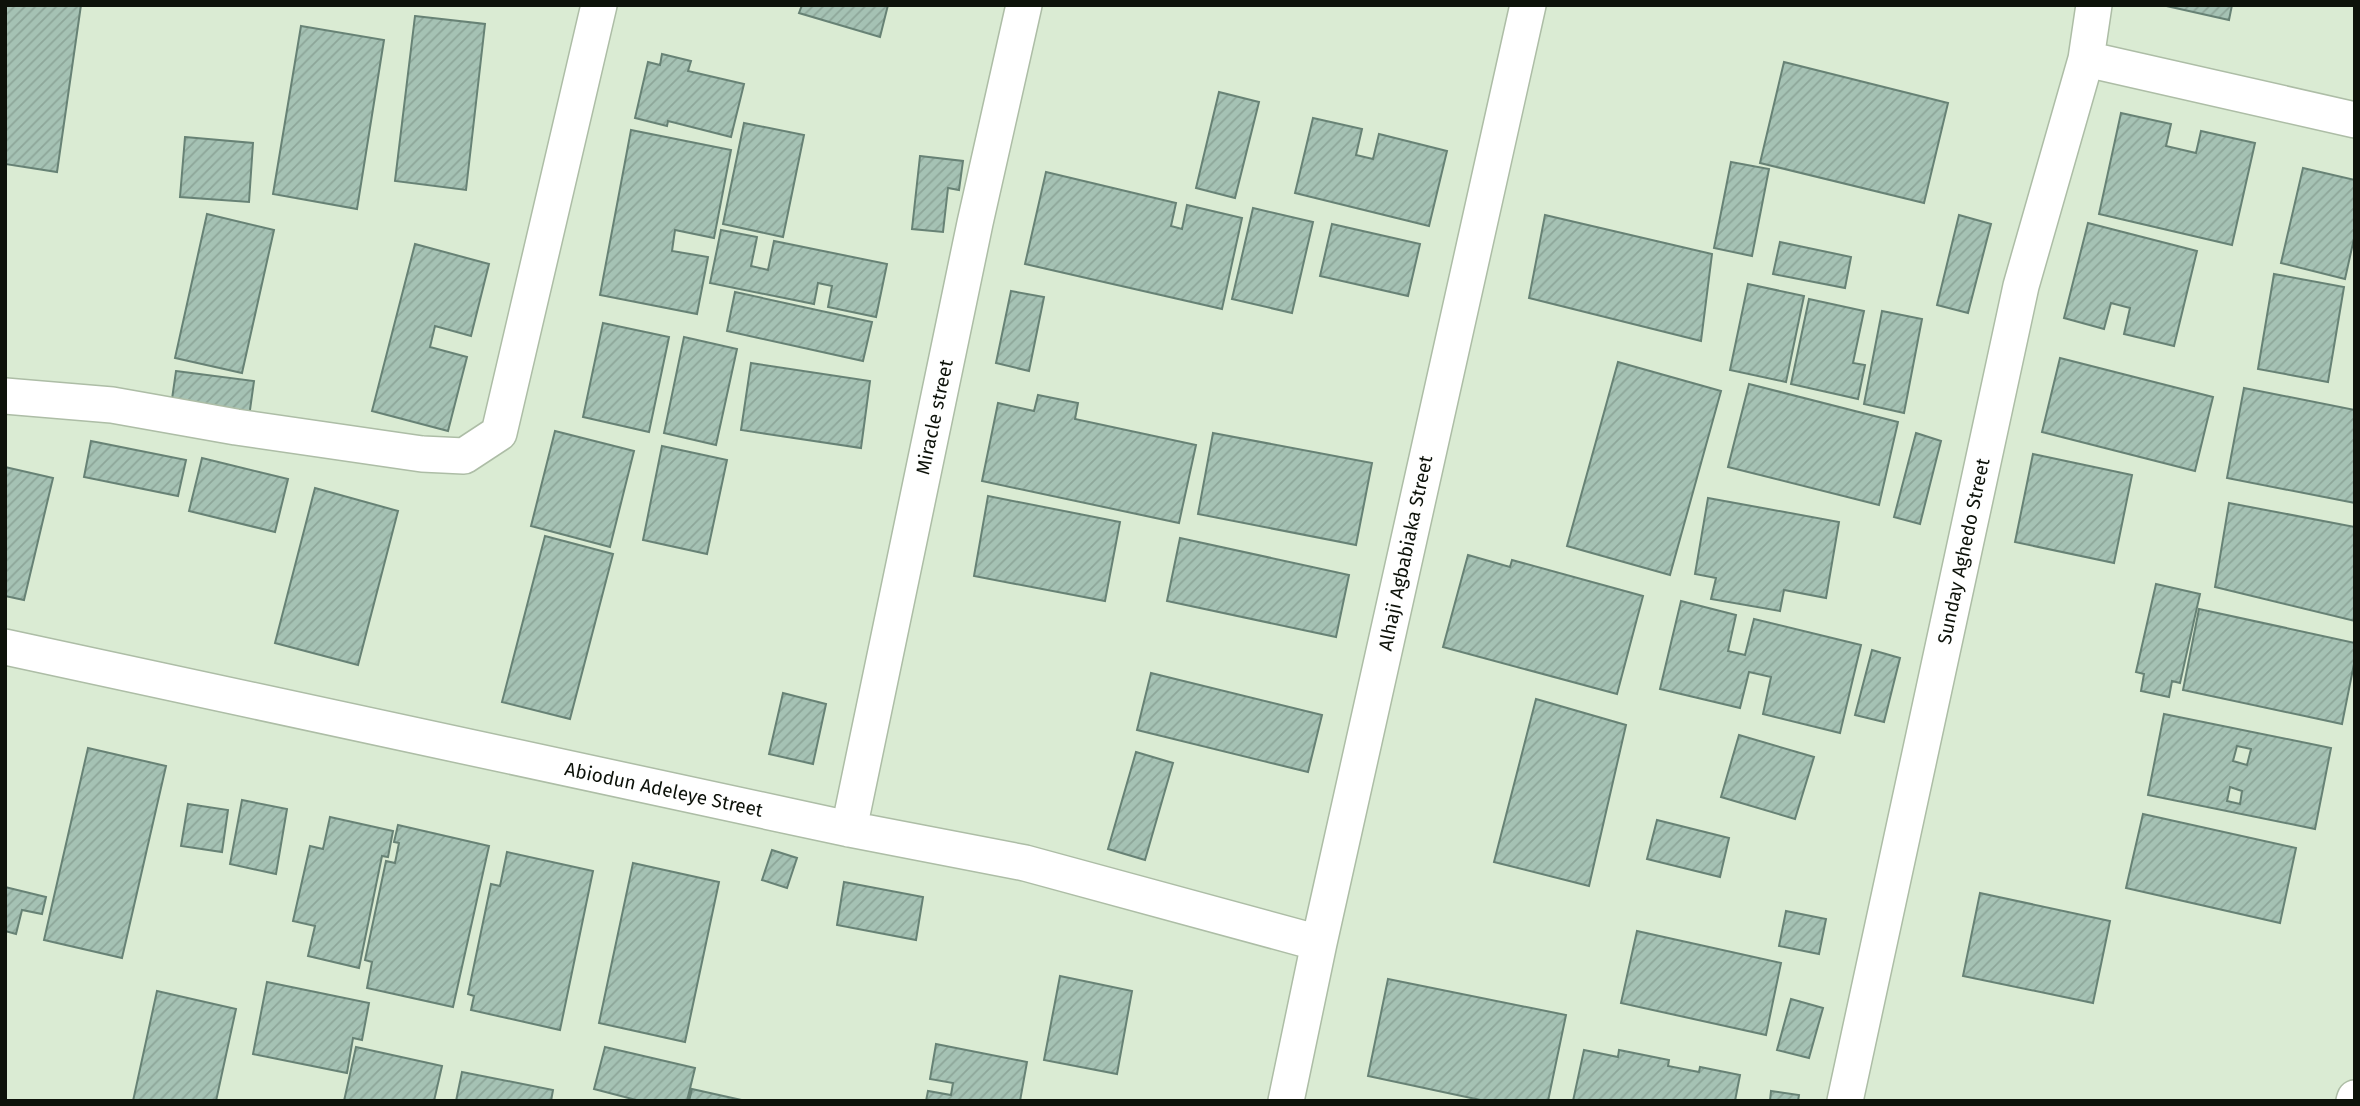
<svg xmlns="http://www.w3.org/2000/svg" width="2360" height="1106" viewBox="0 0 2360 1106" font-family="'Fira Sans',sans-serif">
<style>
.building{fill:url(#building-hatch);stroke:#678275;stroke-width:2;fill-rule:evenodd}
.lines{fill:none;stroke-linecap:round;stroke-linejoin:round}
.street-casing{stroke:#adbda6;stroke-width:38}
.street{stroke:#fff;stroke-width:35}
.labels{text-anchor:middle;stroke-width:7;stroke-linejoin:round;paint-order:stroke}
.street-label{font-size:19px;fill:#0d120a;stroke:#fff}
</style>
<defs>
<pattern id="building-hatch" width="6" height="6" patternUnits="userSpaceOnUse" patternTransform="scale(1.75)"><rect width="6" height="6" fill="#a5c2b4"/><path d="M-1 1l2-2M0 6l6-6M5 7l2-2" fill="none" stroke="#8da699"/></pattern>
</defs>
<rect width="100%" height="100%" fill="#daebd3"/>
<path class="building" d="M5,5H81L57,172L5,164Z
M802,5H888L880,37L799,13Z
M2162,5H2232L2229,20Z
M415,16L485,24L466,190L395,181Z
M301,26L384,40L357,209L273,194Z
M662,54L691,61L688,71L744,84L731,137L668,121L667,126L635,118L648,62L660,65Z
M1784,62L1948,103L1924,203L1760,163Z
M1219,92L1259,102L1235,198L1196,188Z
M2121,113L2171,124L2166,146L2196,153L2201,131L2255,143L2232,245L2099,214Z
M1313,118L1362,129L1356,155L1373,159L1379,134L1447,151L1429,226L1295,193Z
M744,123L804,135L783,237L723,224Z
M631,130L731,150L714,238L675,230L672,251L708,257L697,314L600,295Z
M185,137L253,143L249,202L180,197Z
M920,156L963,161L959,190L948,188L943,232L912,229Z
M1731,162L1769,169L1752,256L1714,248Z
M2303,168L2355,180V234L2345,279L2281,263Z
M1046,172L1176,203L1171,226L1182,229L1187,205L1242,218L1222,309L1025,264Z
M1253,208L1313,222L1292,313L1232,299Z
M207,214L274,230L242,373L175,358Z
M1545,215L1712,254L1701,341L1529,298Z
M1959,215L1991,224L1968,313L1937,305Z
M2088,223L2197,251L2174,346L2124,334L2130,308L2111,303L2104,329L2064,318Z
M1332,224L1420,244L1408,296L1320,276Z
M721,230L757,237L751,266L768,270L774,241L887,264L876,317L828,307L832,286L818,283L814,304L710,283Z
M1780,242L1851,257L1845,288L1773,274Z
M415,244L489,264L471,336L435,326L430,347L467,357L448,431L372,411Z
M2274,274L2344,287L2328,382L2258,369Z
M1748,284L1804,296L1786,382L1730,370Z
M1011,291L1044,297L1029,371L996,363Z
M735,292L872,322L863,361L727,331Z
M1809,299L1864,311L1853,363L1865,365L1858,399L1791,384Z
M1882,311L1922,319L1904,413L1864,404Z
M603,323L669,337L649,432L583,417Z
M684,337L737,349L716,445L664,433Z
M2060,358L2213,397L2195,471L2042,432Z
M1618,362L1721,391L1670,575L1567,546Z
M751,363L870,381L861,448L741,430Z
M176,371L254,381L249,417L171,406Z
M1749,384L1898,422L1879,505L1728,467Z
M2244,388L2355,410V503L2227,478Z
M1038,395L1078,403L1075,419L1196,445L1179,523L982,481L998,403L1034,411Z
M555,431L634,451L610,547L531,526Z
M1213,433L1372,463L1356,545L1198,514Z
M1916,433L1941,441L1920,524L1894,517Z
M91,441L186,460L178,496L84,477Z
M662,446L727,460L707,554L643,540Z
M2033,454L2132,475L2114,563L2015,542Z
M202,458L288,479L275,532L189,511Z
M5,467L53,478L24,600L5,596Z
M315,488L398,511L358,665L275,643Z
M988,496L1120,522L1105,601L974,576Z
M1708,498L1839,522L1826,598L1784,590L1780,611L1711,599L1716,578L1695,574Z
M2229,503L2355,527V621L2215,587Z
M545,536L613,554L570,719L502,702Z
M1180,538L1349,575L1336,637L1167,601Z
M1468,555L1510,567L1512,560L1643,596L1617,694L1443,647Z
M2156,584L2200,594L2180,683L2172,681L2169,697L2141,691L2144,674L2136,672Z
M1681,601L1736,615L1728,651L1745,655L1754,619L1861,645L1840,733L1763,714L1771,677L1749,672L1740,708L1660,689Z
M2199,609L2355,643V659L2342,724L2183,690Z
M1872,650L1900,658L1884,722L1855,715Z
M1151,673L1322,715L1308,772L1137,730Z
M783,693L826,704L813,764L769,754Z
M1536,699L1626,725L1589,886L1494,862Z
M2164,714L2331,748L2315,829L2148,795ZM2237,746L2251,749L2247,765L2233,761ZM2230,787L2242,791L2240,804L2227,801Z
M1739,735L1814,757L1795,819L1721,797Z
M88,748L166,766L122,958L44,940Z
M1136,752L1173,763L1145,860L1108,849Z
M242,800L287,809L276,874L230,864Z
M188,804L228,810L222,852L181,846Z
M2143,814L2296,848L2280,923L2126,888Z
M330,817L393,831L388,857L382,856L359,968L308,956L315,926L293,921L310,846L323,849Z
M1657,820L1729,838L1720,877L1647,859Z
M398,825L489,846L453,1007L367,988L372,962L365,960L386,861L395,863L399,843L394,842Z
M772,850L797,858L787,888L762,880Z
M507,852L593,871L560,1030L471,1010L474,996L468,994L491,884L500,886Z
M633,863L719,882L685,1042L599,1023Z
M844,882L923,897L916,940L837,925Z
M5,887L46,897L42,914L22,910L16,934L5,931Z
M1980,893L2110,921L2093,1003L1963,976Z
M1786,911L1826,919L1819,954L1779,946Z
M1637,931L1781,963L1766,1035L1621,1003Z
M1060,976L1132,991L1117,1074L1044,1060Z
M1388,979L1566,1015L1548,1101H1485L1368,1076Z
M267,982L369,1003L362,1040L353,1038L347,1073L253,1054Z
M157,991L236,1009L216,1101H133Z
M1791,999L1823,1008L1809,1058L1777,1050Z
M936,1044L1027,1062L1020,1101H926L928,1091L951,1095L953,1083L930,1079Z
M356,1047L442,1066L434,1101H344Z
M605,1047L695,1068L687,1101H640L594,1089Z
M1584,1050L1618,1057L1619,1050L1669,1060L1668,1066L1699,1072L1700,1067L1740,1075L1735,1101H1573Z
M462,1072L553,1090L551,1101H456Z
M692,1089L746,1101H689Z
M1771,1091L1799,1095L1798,1101H1770Z"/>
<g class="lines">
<defs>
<path id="street" d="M2086,59L2355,120
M5,396L112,405L236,427L422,454L464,456L499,433L599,5
M5,647L849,829L1025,863L1319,943
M849,829L975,223L1024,5
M1286,1101L1319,943L1528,5
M1845,1101L2021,286L2086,59L2094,5
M2354,1101L2355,1098"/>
</defs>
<use href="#street" class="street-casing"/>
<use href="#street" class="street"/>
</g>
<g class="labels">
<g class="street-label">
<text transform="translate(934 417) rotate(-78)" y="7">Miracle street</text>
<text transform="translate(1963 551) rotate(-78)" y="7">Sunday Aghedo Street</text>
<text transform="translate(1405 553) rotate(-78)" y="7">Alhaji Agbabiaka Street</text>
<text transform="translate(664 789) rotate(12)" y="7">Abiodun Adeleye Street</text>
</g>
</g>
<rect width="2360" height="1106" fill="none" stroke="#0d120a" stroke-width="14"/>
</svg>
